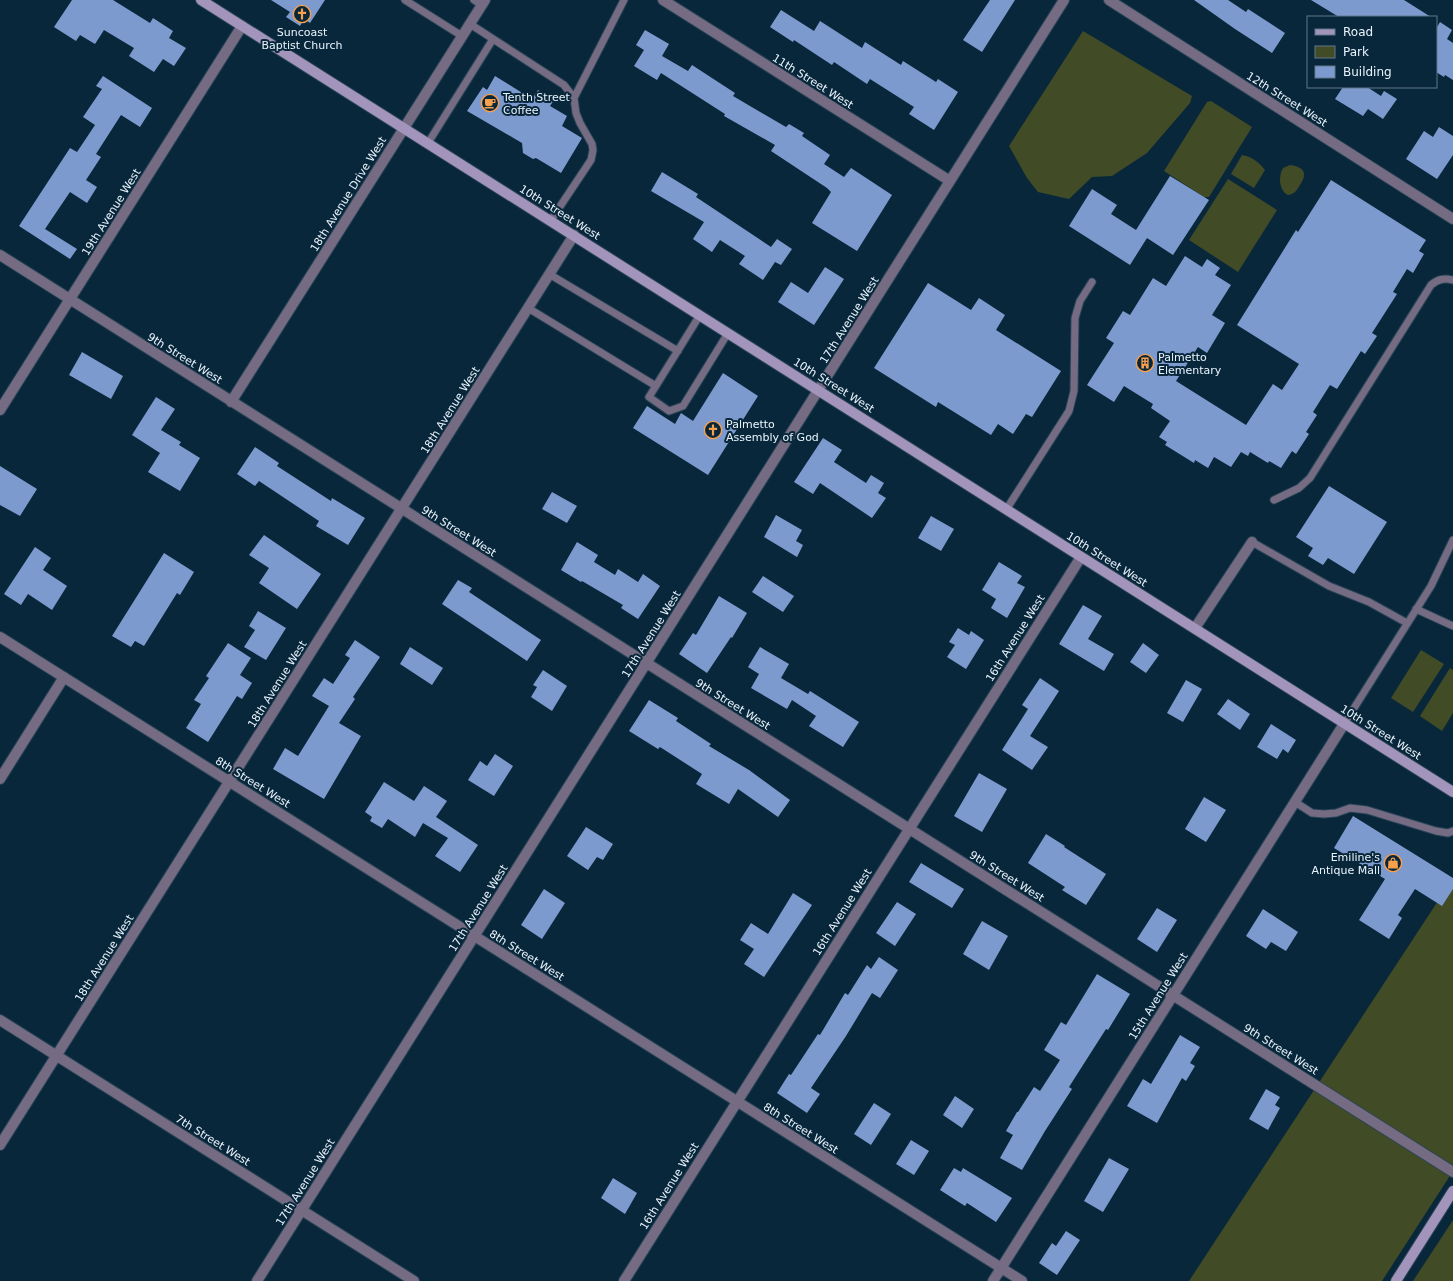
<svg xmlns="http://www.w3.org/2000/svg" width="1453" height="1281" viewBox="0 0 1453 1281" font-family="'DejaVu Sans',sans-serif">
<style>
.green{fill:#414b26}
.building{fill:#7d9acf}
.lines{fill:none;stroke-linecap:round;stroke-linejoin:round}
.lane-casing{stroke:#284456;stroke-width:9}
.street-casing{stroke:#284456;stroke-width:12}
.secondary-casing{stroke:#284456;stroke-width:12}
.lane{stroke:#756c84;stroke-width:7}
.street{stroke:#756c84;stroke-width:10}
.secondary{stroke:#a394bb;stroke-width:10}
.labels{text-anchor:middle;stroke-width:4;stroke-linejoin:round;paint-order:stroke}
.poi-label{font-size:11px;fill:#e9f4fd;stroke:#09273b;text-anchor:start}
.street-label{font-size:11px;fill:#e9f4fd;stroke:#09273b}
</style>
<rect width="100%" height="100%" fill="#09273b"/>
<path class="green" d="M1083,31L1192,96L1190,103L1147,153L1112,176L1092,177L1069,199L1038,192L1027,178L1009,146Z
M1211,101L1252,127L1209,197H1204L1164,171L1207,102Z
M1242,155C1251,156 1260,163 1265,170L1254,188L1231,174Z
M1290,165C1304,167 1308,173 1300,185C1297,190 1295,194 1288,195C1279,191 1278,176 1283,168Z
M1228,179L1277,210L1238,272L1189,240Z
M1421,650L1444,664L1413,712L1391,698Z
M1450,668L1453,670V713L1442,731L1420,716Z
M1453,878V1171L1382,1281H1189Z
M1453,1220V1281H1413Z"/>
<path class="building" d="M72,0H113L150,23L153,18L173,31L169,38L186,48L174,66L163,59L154,72L129,56L134,48L104,30L95,44L80,35L76,41L54,27Z
M271,0H325L310,23L304,19L300,26L286,17L290,12Z
M990,0H1015L982,52L963,40Z
M1194,0H1228L1246,12L1248,9L1285,33L1272,53L1235,29Z
M1311,0H1404L1431,17H1339Z
M781,10L814,31L820,21L862,48L865,42L901,65L903,61L936,82L938,79L958,92L934,130L909,114L914,107L870,79L867,84L834,62L832,65L794,40L793,42L770,27Z
M1440,22L1452,30L1447,39L1453,43V80L1445,75L1444,77L1436,72V29Z
M645,30L669,44L662,56L688,71L692,65L735,93L733,96L786,127L789,124L804,133L802,136L830,155L824,164L844,177L851,168L892,195L857,251L812,223L831,192L827,188L771,151L775,145L724,116L725,114L661,73L657,80L634,66L644,50L636,45Z
M103,76L152,108L140,127L121,115L96,154L101,157L86,180L97,187L87,203L70,192L45,229L77,249L70,259L19,226L70,148L77,152L95,125L83,117L102,89L96,86Z
M495,76L532,99L538,90L554,100L550,106L567,116L562,126L582,138L561,173L536,158L533,159L523,153L522,143L467,111L483,87L487,90Z
M1343,87H1367L1381,96L1384,91L1397,99L1383,119L1368,109L1363,116L1335,99Z
M1439,127L1453,136V155L1437,179L1406,159L1424,131L1433,137Z
M662,172L698,194L696,197L771,247L777,239L792,249L781,265L775,262L763,280L739,264L745,256L720,240L712,252L693,239L704,222L651,191Z
M1170,176L1209,200L1173,255L1147,238L1130,265L1069,226L1092,189L1117,205L1111,214L1136,230Z
M1331,180L1426,240L1419,251L1424,254L1413,273L1407,269L1393,292L1397,294L1372,333L1377,336L1365,354L1361,351L1337,389L1330,385L1313,412L1317,415L1306,432L1309,434L1296,454L1292,451L1281,468L1269,461L1268,463L1250,452L1248,456L1241,452L1231,467L1214,457L1208,468L1195,460L1194,463L1165,445L1167,442L1159,437L1170,421L1151,408L1153,404L1124,386L1114,402L1087,385L1114,343L1106,338L1123,311L1130,315L1153,278L1166,286L1185,256L1202,267L1207,259L1220,268L1215,275L1231,285L1212,315L1225,323L1207,353L1198,347L1176,381L1246,425L1273,384L1282,390L1299,364L1237,325L1296,230L1298,232Z
M825,267L844,279L814,325L778,302L791,282L808,293Z
M928,283L971,310L979,298L1005,315L996,330L1061,371L1032,417L1026,414L1013,434L998,424L991,435L938,402L936,407L874,368Z
M82,352L123,376L111,399L69,375Z
M723,373L758,396L708,475L633,428L647,406L675,424L681,413L693,421Z
M156,397L175,409L161,430L181,442L179,445L200,458L180,491L148,472L160,453L132,435Z
M823,438L842,450L834,462L866,483L871,475L884,483L878,493L886,498L872,518L820,483L813,494L794,482Z
M255,447L279,463L277,466L331,501L332,498L365,518L348,545L316,526L319,521L259,481L255,486L237,474Z
M0,466L37,489L20,516L0,505Z
M1329,486L1387,522L1354,574L1328,558L1323,565L1308,556L1313,548L1296,537Z
M552,492L577,506L567,523L542,509Z
M776,515L802,530L796,541L803,545L797,557L764,537Z
M931,516L954,529L941,551L918,538Z
M264,535L321,574L297,609L259,583L269,568L249,555Z
M577,542L598,555L594,562L615,575L618,569L638,582L643,574L660,586L638,619L621,608L623,605L582,581L581,582L561,570Z
M35,547L51,558L43,570L67,586L52,610L28,594L21,605L4,594Z
M164,553L194,572L180,595L177,593L144,646L135,641L131,647L112,636Z
M999,562L1022,576L1017,583L1025,587L1007,618L991,608L996,599L982,590Z
M763,576L794,596L783,612L752,592Z
M458,580L472,588L469,592L541,640L527,661L442,604Z
M719,596L747,613L732,638L731,637L707,673L679,654L693,633L696,635Z
M1083,605L1102,616L1088,639L1114,654L1104,671L1059,644Z
M258,611L286,628L266,660L244,647L255,630L249,626Z
M958,628L969,635L971,631L984,640L966,669L947,657L955,645L949,642Z
M355,640L380,657L353,697L355,699L339,723L361,736L324,799L273,769L285,748L298,756L329,706L312,696L324,678L333,684L350,658L345,655Z
M228,643L251,658L240,675L252,683L242,699L237,696L208,742L186,728L201,704L194,700L209,678L206,676Z
M1143,643L1159,655L1146,673L1130,662Z
M410,647L443,668L432,685L400,664Z
M760,647L789,664L781,678L808,694L810,691L859,722L843,747L809,726L816,716L792,700L787,709L751,688L759,674L748,667Z
M543,670L567,686L552,711L531,697L537,687L533,685Z
M1040,678L1059,691L1030,736L1048,747L1032,770L1002,750L1028,709L1022,705Z
M1186,680L1202,689L1183,722L1167,713Z
M1228,699L1250,714L1240,730L1217,714Z
M649,700L678,718L676,721L711,744L709,746L749,770L790,800L778,817L738,789L729,804L696,784L702,774L660,747L658,749L629,731Z
M1271,724L1296,740L1288,753L1283,749L1277,759L1257,747Z
M495,754L513,766L494,796L468,780L480,761L487,766Z
M979,773L1007,789L982,832L954,816Z
M384,782L414,801L424,786L447,801L436,817L478,845L460,872L435,856L448,838L423,823L415,837L388,819L382,828L370,821L372,817L365,812Z
M1204,797L1226,810L1206,842L1185,829Z
M1353,816L1453,878V889L1442,906L1415,889L1398,915L1402,918L1389,939L1359,920L1385,879L1334,848Z
M586,827L613,844L603,860L597,857L588,870L567,856Z
M1046,834L1065,846L1064,847L1106,874L1086,905L1062,890L1065,887L1028,863Z
M921,863L964,889L952,908L909,882Z
M544,889L565,903L542,939L521,925Z
M793,893L812,905L764,977L744,964L754,949L740,940L751,923L768,934Z
M897,902L916,914L895,946L876,933Z
M1157,908L1177,920L1157,952L1137,939Z
M1263,909L1298,932L1286,951L1271,942L1266,949L1246,936Z
M982,921L1008,936L989,970L963,954Z
M879,957L898,970L880,998L872,993L846,1036L811,1088L820,1094L807,1113L777,1093L789,1074L791,1075L818,1034L820,1035L845,993L848,995L867,965L871,969Z
M1097,974L1130,994L1108,1030L1106,1029L1069,1087L1072,1089L1045,1131L1022,1170L1000,1158L1013,1135L1006,1131L1017,1112H1018L1034,1087L1040,1091L1060,1060L1044,1050L1061,1022L1066,1025Z
M1180,1035L1200,1047L1190,1063L1195,1066L1186,1081L1182,1078L1157,1123L1127,1106L1143,1079L1151,1084Z
M1266,1089L1280,1097L1275,1105L1280,1108L1268,1130L1249,1119Z
M955,1096L974,1109L962,1128L943,1115Z
M874,1103L891,1114L871,1145L854,1134Z
M911,1140L929,1151L914,1175L896,1164Z
M1109,1158L1129,1169L1103,1212L1084,1201Z
M954,1168L961,1172L963,1168L1012,1198L996,1222L967,1203L965,1206L940,1190Z
M613,1178L637,1193L625,1214L601,1198Z
M1066,1231L1080,1240L1057,1275L1039,1263L1052,1243L1056,1246Z"/>
<g class="lines">
<defs>
<path id="lane" d="M405,0L462,36
M474,0L482,5
M470,24L564,85L574,98L576,113L580,123L592,144L593,150L591,160L551,220
M574,98L624,0
M428,143L493,39
M549,274L678,351
M528,308L656,386
M700,315L649,397L669,411L683,406L728,333
M1274,500L1299,488L1310,478L1431,285C1438,279 1444,278 1453,280
M1006,510L1069,411L1074,391L1075,318L1080,301L1092,282
M1252,542L1329,586L1369,602L1407,623
M1416,609L1453,626
M1344,724L1431,586L1453,540
M1295,802L1312,813L1324,814L1336,813L1350,808L1367,810L1436,831L1448,833L1453,831"/>
<path id="street" d="M663,0L950,181
M1109,0L1453,219
M0,255L1453,1172
M231,402L485,0
M0,410L242,26
M1195,628L1252,542
M0,637L1022,1281
M0,779L64,677
M0,1020L414,1281
M0,1145L574,235
M257,1281L1064,0
M624,1281L1081,557
M993,1281L1344,724"/>
<path id="secondary" d="M201,0L1453,792
M1396,1281L1453,1191"/>
</defs>
<use href="#lane" class="lane-casing"/>
<use href="#street" class="street-casing"/>
<use href="#secondary" class="secondary-casing"/>
<use href="#lane" class="lane"/>
<use href="#street" class="street"/>
<use href="#secondary" class="secondary"/>
</g>
<defs>
<symbol id="church-ring" viewBox="-11 -11 22 22"><circle r="9.5" fill="#09273b" stroke="#f8a04b" stroke-width="1.5"/><path d="M-1.2-6h2.4v3.5h3.3v2.4h-3.3V6h-2.4V-.1h-3.3v-2.4h3.3Z" fill="#f8a04b"/></symbol>
<symbol id="cafe-ring" viewBox="-11 -11 22 22"><circle r="9.5" fill="#09273b" stroke="#f8a04b" stroke-width="1.5"/><path d="M-5.5-4.5H6V0H3Q3 3.5 0 3.5H-2.5Q-5.5 3.5-5.5 0ZM3-3.2v2h1.7v-2ZM-6 4.5H4V6H-6Z" fill="#f8a04b"/></symbol>
<symbol id="building-ring" viewBox="-11 -11 22 22"><circle r="9.5" fill="#09273b" stroke="#f8a04b" stroke-width="1.5"/><path d="M-4-6H4V6H1V3H-1V6H-4ZM-2.5-4.3h1.7v1.8h-1.7ZM.8-4.3h1.7v1.8H.8ZM-2.5-1h1.7V.8h-1.7ZM.8-1h1.7V.8H.8Z" fill="#f8a04b"/></symbol>
<symbol id="shop-ring" viewBox="-11 -11 22 22"><circle r="9.5" fill="#09273b" stroke="#f8a04b" stroke-width="1.5"/><path d="M-5-2.5h2.3a2.7 3.5 0 0 1 5.4 0H5L5.5 6h-11ZM-1.5-2.5h3a1.5 2.3 0 0 0-3 0Z" fill="#f8a04b"/></symbol>
</defs>
<g fill-rule="evenodd">
<use href="#church-ring" x="292" y="4" width="20" height="20"/>
<use href="#cafe-ring" x="480" y="93" width="20" height="20"/>
<use href="#building-ring" x="1135" y="353" width="20" height="20"/>
<use href="#church-ring" x="703" y="420" width="20" height="20"/>
<use href="#shop-ring" x="1383" y="853" width="20" height="20"/>
</g>
<g class="labels">
<g class="poi-label">
<text x="302" y="36" text-anchor="middle">Suncoast<tspan x="302" dy="13">Baptist Church</tspan></text>
<text x="503" y="101">Tenth Street<tspan x="503" dy="13">Coffee</tspan></text>
<text x="1158" y="361">Palmetto<tspan x="1158" dy="13">Elementary</tspan></text>
<text x="726" y="428">Palmetto<tspan x="726" dy="13">Assembly of God</tspan></text>
<text x="1380" y="861" text-anchor="end">Emiline's<tspan x="1380" dy="13">Antique Mall</tspan></text>
</g>
<g class="street-label">
<text transform="translate(813 81) rotate(32)" y="4">11th Street West</text>
<text transform="translate(1287 99) rotate(32)" y="4">12th Street West</text>
<text transform="translate(348 194) rotate(-58)" y="4">18th Avenue Drive West</text>
<text transform="translate(111 212) rotate(-58)" y="4">19th Avenue West</text>
<text transform="translate(560 212) rotate(32)" y="4">10th Street West</text>
<text transform="translate(849 320) rotate(-58)" y="4">17th Avenue West</text>
<text transform="translate(185 358) rotate(32)" y="4">9th Street West</text>
<text transform="translate(834 385) rotate(32)" y="4">10th Street West</text>
<text transform="translate(450 410) rotate(-58)" y="4">18th Avenue West</text>
<text transform="translate(459 531) rotate(32)" y="4">9th Street West</text>
<text transform="translate(1107 559) rotate(32)" y="4">10th Street West</text>
<text transform="translate(651 634) rotate(-58)" y="4">17th Avenue West</text>
<text transform="translate(1015 638) rotate(-58)" y="4">16th Avenue West</text>
<text transform="translate(277 684) rotate(-58)" y="4">18th Avenue West</text>
<text transform="translate(733 704) rotate(32)" y="4">9th Street West</text>
<text transform="translate(1381 732) rotate(32)" y="4">10th Street West</text>
<text transform="translate(253 782) rotate(32)" y="4">8th Street West</text>
<text transform="translate(1007 876) rotate(32)" y="4">9th Street West</text>
<text transform="translate(478 908) rotate(-58)" y="4">17th Avenue West</text>
<text transform="translate(842 912) rotate(-58)" y="4">16th Avenue West</text>
<text transform="translate(527 955) rotate(32)" y="4">8th Street West</text>
<text transform="translate(104 958) rotate(-58)" y="4">18th Avenue West</text>
<text transform="translate(1158 996) rotate(-58)" y="4">15th Avenue West</text>
<text transform="translate(1281 1049) rotate(32)" y="4">9th Street West</text>
<text transform="translate(801 1128) rotate(32)" y="4">8th Street West</text>
<text transform="translate(213 1140) rotate(32)" y="4">7th Street West</text>
<text transform="translate(305 1182) rotate(-58)" y="4">17th Avenue West</text>
<text transform="translate(669 1186) rotate(-58)" y="4">16th Avenue West</text>
</g>
</g>
<rect x="1307" y="16" width="130" height="72" fill="#09273b" stroke="#637989"/>
<rect x="1315" y="29" width="20" height="6" fill="#a394bb" stroke="#637989"/>
<text x="1343" y="36" font-size="12" fill="#e9f4fd">Road</text>
<rect x="1315" y="46" width="20" height="12" fill="#414b26" stroke="#637989"/>
<text x="1343" y="56" font-size="12" fill="#e9f4fd">Park</text>
<rect x="1315" y="66" width="20" height="12" fill="#7d9acf" stroke="#637989"/>
<text x="1343" y="76" font-size="12" fill="#e9f4fd">Building</text>
</svg>
